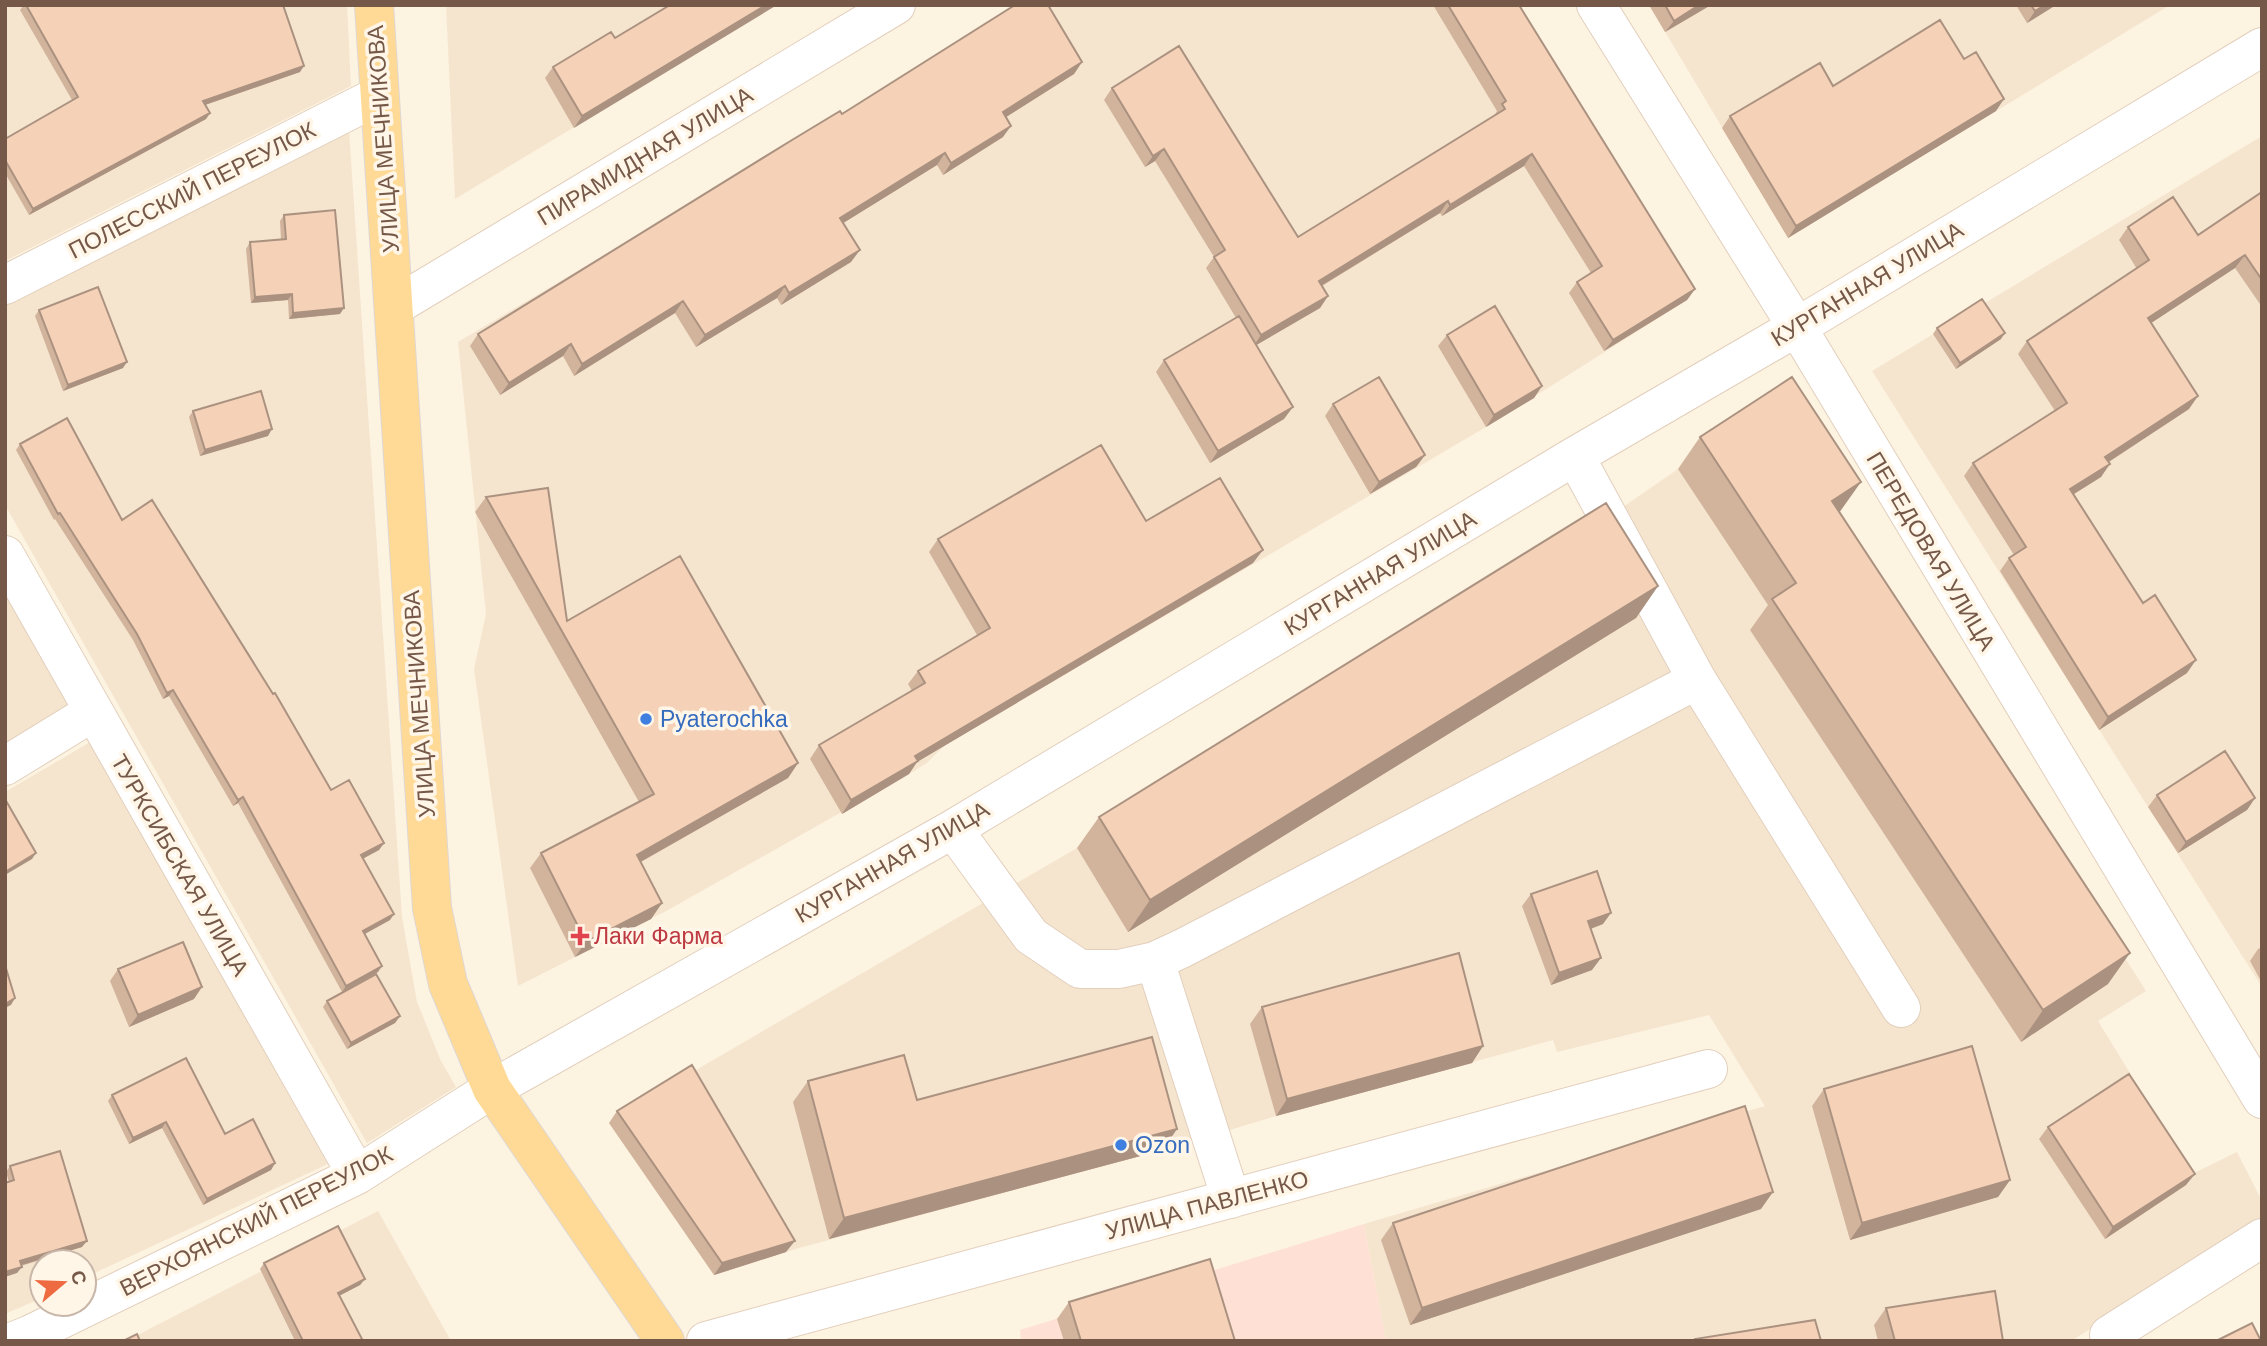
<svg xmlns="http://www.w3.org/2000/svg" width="2267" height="1346" viewBox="0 0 2267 1346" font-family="Arial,sans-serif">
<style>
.residential{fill:#f5e5cf}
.commercial{fill:#fee1d4}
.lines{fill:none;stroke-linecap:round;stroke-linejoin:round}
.minor-casing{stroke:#e2cfbc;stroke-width:40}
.major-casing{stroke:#ded7d3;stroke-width:40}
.minor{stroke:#fff;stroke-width:38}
.major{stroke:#ffda96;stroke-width:38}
.wall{fill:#d2b49d}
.shaded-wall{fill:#ab9280}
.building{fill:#f4d1b7;stroke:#ab9280;stroke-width:2}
.shop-dot{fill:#3f7fe0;stroke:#fff6e8;stroke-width:2.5}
.health-dot{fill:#e0444e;stroke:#fff6e8;stroke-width:2.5}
.labels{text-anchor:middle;stroke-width:7;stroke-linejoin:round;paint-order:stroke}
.street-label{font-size:23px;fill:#755847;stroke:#fff6e8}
.shop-label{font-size:23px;fill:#366cbe;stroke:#fff6e8;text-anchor:start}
.health-label{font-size:23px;fill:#be3a42;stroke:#fff6e8;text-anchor:start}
</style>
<rect width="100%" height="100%" fill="#fdf3e1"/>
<path class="residential" d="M5,5H347L351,86L5,261Z
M446,5H777L455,199Z
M1024,5H1506L1687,300L1486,427L944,746L927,763L909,774L668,910L518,986L474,669L486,614L458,342Z
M1649,5H2170L1788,238Z
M349,130L402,917L417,1002L441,1061L456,1087L367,1143L5,505V305Z
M2262,136V987L1872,371Z
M1772,404L2146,991L2098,1021L2192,1174L2237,1152L2262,1201V1221L2071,1341H1386L1364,1224L1765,1106L1709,1015L1557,1052L1553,1040L1276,1116L1163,1150L799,1248L714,1275L609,1123L684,1077L1077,848L1584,534Z
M5,591L72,712L5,752Z
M92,741L328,1164L84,1278V1262H42V1298L5,1314V792Z
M378,1211L451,1341H126Z"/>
<path class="commercial" d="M1364,1224L1386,1341H1021L1020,1330Z"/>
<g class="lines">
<defs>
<path id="minor" d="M1596,5L1797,327L2262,1099
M5,285L378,96
M395,306L896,5
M1575,456L1697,680L1901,1008
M5,555L357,1175
M5,766L93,712
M953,829L1031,936L1080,969H1119L1155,961L1183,948L1697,680
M1155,961L1231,1199
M2109,1335L2262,1238
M14,1341L29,1335L357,1175L492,1089L953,829L1575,456L1797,327L2262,47
M706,1341L1708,1069"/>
<path id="major" d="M374,5L432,908L448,984L492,1089L665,1341"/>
</defs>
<use href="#minor" class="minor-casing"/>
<use href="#major" class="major-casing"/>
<use href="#minor" class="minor"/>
<use href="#major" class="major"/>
</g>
<path class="wall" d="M24,5H283L300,72L205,105L210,113L206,119L29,215L5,173V139L72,100L20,10Z
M670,5L574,128L545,78L553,67L615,38Z
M1433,5H1519L1695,289L1687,300L1604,351L1569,293L1577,282L1591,273L1524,166L1442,216L1440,213L1322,286L1328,296L1320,308L1256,345L1284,419L1210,463L1156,372L1164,360L1236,318L1206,268L1214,257L1155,161L1145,167L1104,100L1112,88L1298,237L1494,116L1497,111Z
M1649,5H1711L1665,32Z
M2016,5H2056L2027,23Z
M1082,62L1074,74L1006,117L1003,137L943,175L937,165L843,223L851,262L781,305L777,298L696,347L675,313L574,376L563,356L500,395L470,346L478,334L842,114Z
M1833,86L1996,111L1788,238L1722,128L1730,116Z
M2262,192V307L2235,268L2151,323L2189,409L2109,462L2101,477L2074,494L2187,673L2099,730L2000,571L2009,558L2014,555L1964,476L1973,463L2055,411L2018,354L2027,341L2137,269L2119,240L2128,227L2198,235Z
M284,215L340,314L289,319L288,300L251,303L246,249L250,242L281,240L280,221Z
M39,310L123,368L63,391L35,316Z
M1937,328L2001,339L1956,369L1933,334Z
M1447,335L1542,386L1534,398L1486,427L1438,346Z
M1333,404L1425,455L1416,467L1370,494L1325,416Z
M193,411L268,436L200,456L189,417Z
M1700,437L1840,512L2108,984L2021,1042L1750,630L1768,605L1678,469Z
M20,444L122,520L331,790L384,843L379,850L363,858L390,920L365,934L378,972L342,992L238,803L233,806L169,696L163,699L133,640L55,519L54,520L16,450Z
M486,497L567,621L798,763L788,778L641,862L662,903L651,919L575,957L530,868L541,853L639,802L475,512Z
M1146,521L1253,563L917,762L909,774L842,814L810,759L819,745L912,691L908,684L918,671L977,635L929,552L938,539Z
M1658,586L1636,618L1128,932L1077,848L1099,817Z
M2157,795L2255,798L2247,810L2178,853L2148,807Z
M1531,894L1603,924L1591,929L1592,970L1551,985L1522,906Z
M2262,947V983L2250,961L2258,949Z
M118,969L194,999L129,1027L110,981Z
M327,1001L400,1016L395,1023L347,1049L323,1007Z
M1262,1007L1483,1046L1472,1063L1276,1116L1250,1024Z
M808,1081L917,1100L1163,1150L829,1239L793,1102Z
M1824,1089L2010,1180L1998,1197L1850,1240L1812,1106Z
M112,1095L225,1134L275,1163L271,1170L203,1205L162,1128L129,1144L108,1101Z
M617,1111L786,1252L714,1275L609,1123Z
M2048,1127L2186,1185L2105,1239L2039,1139Z
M10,1166L82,1247L21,1266L17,1273L9,1182L6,1172Z
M1761,1209L1410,1325L1381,1240L1393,1223Z
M264,1263L365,1279L360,1285L339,1296L363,1341H295L260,1269Z
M1069,1302L1235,1341H1064L1057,1319Z
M1886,1308L2003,1341H1878L1874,1325Z"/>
<path class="shaded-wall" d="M766,5H777L574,128L582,116Z
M1699,5H1711L1665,32L1674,21Z
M2045,5H2056L2027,23L2035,11Z
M1082,62L1074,74L995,124L1003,112Z
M304,66L300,72L199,107L203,101Z
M2004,99L1996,111L1788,238L1796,226Z
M210,113L206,119L29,215L33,209Z
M1011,126L1003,137L943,175L951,163Z
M1164,149L1155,161L1145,167L1153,156Z
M945,153L937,165L832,230L840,218Z
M1532,154L1524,166L1442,216L1450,205Z
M1448,201L1440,213L1311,292L1319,281Z
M860,250L851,262L781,305L789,293Z
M2245,255L2235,268L2139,331L2148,318Z
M785,286L777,298L696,347L705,335Z
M1695,289L1687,300L1604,351L1613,340Z
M292,294L288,300L251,303L255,297Z
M1328,296L1320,308L1253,347L1261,335Z
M683,301L675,313L574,376L582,364Z
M344,308L340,314L289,319L293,313Z
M2005,333L2001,339L1956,369L1960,363Z
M571,344L563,356L500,395L509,383Z
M127,362L123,368L63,391L68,385Z
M1542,386L1534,398L1486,427L1494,415Z
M2198,396L2189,409L2096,470L2105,457Z
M1293,407L1284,419L1210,463L1218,451Z
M272,429L268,436L200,456L205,450Z
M1425,455L1416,467L1370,494L1379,482Z
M2110,464L2101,477L2061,502L2070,489Z
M1861,482L1839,513L1832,501Z
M1263,550L1253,563L917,762L909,774L842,814L851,800L915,756Z
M1658,586L1636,618L1128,932L1150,900Z
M2196,660L2187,673L2099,730L2108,717Z
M173,690L169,696L163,699L167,693Z
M798,763L788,778L626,870L637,855Z
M243,797L238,803L233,806L238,800Z
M2255,798L2247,810L2178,853L2186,842Z
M384,843L379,850L357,862L361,855Z
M36,853L32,859L5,875V872Z
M662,903L651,919L575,957L586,942Z
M1611,913L1603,924L1579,933L1588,921Z
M394,914L390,920L359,937L363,931Z
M2130,953L2108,984L2021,1042L2043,1010Z
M1601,958L1592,970L1551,985L1559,973Z
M382,966L378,972L342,992L346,986Z
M202,987L194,999L129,1027L138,1015Z
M15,998L11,1005L5,1008V1004Z
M400,1016L395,1023L347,1049L351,1043Z
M1483,1046L1472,1063L1276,1116L1287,1099Z
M166,1122L162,1128L129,1144L133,1138Z
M1177,1129L1163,1150L829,1239L844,1218Z
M275,1163L271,1170L203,1205L207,1199Z
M2195,1174L2186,1185L2105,1239L2113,1227Z
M2010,1180L1998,1197L1850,1240L1862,1223Z
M1773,1192L1761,1209L1410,1325L1422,1308Z
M87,1241L82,1247L15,1267L20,1261Z
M795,1241L786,1252L714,1275L722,1263Z
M22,1267L17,1273L5,1277V1272Z
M365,1279L360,1285L333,1299L338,1293Z"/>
<path class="building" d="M26,5H283L304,66L203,101L210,113L33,209L5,160V139L78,97Z
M670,5H766L582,116L553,67L611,32L615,38Z
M1015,5H1048L1082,62L1003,112L1011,126L951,163L945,153L840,218L860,250L789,293L785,286L705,335L683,301L582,364L571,344L509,383L478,334L792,140L840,111L842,114Z
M1448,5H1519L1695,289L1613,340L1577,282L1602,266L1532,154L1450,205L1448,201L1319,281L1328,296L1261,335L1214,257L1225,250L1164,149L1153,156L1112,88L1179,46L1298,237L1505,109L1502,104L1506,101Z
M1665,5H1699L1674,21Z
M2031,5H2045L2035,11Z
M1940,20L1964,59L1976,52L2004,99L1796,226L1730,116L1820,63L1833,86Z
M2262,192V280L2245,255L2148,318L2198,396L2105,457L2110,464L2070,489L2143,603L2155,595L2196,660L2108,717L2009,558L2026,547L1973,463L2067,403L2027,341L2149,260L2128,227L2173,197L2198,235Z
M335,210L344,308L293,313L292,294L255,297L250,242L286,239L284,215Z
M98,287L127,362L68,385L39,310Z
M1982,299L2005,333L1960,363L1937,328Z
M1495,306L1542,386L1494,415L1447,335Z
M1239,316L1293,407L1218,451L1164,360Z
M1379,377L1425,455L1379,482L1333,404Z
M1792,377L1861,482L1832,501L2130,953L2043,1010L1772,599L1796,583L1700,437Z
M261,391L272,429L205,450L193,411Z
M67,418L122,520L152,500L273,694L275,693L331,790L349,780L384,843L361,855L394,914L363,931L382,966L346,986L243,797L238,800L173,690L167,693L137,634L60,513L58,514L20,444Z
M1101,445L1146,521L1220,478L1263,550L915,756L918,761L851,800L819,745L925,683L918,671L990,628L938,539Z
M548,488L567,621L680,556L798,763L637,855L662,903L586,942L541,853L654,794L486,497Z
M1606,503L1658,586L1150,900L1099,817Z
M2225,751L2255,798L2186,842L2157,795Z
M5,799L36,853L5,872Z
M1597,871L1611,913L1588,921L1601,958L1559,973L1531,894Z
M183,942L202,987L138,1015L118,969Z
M1459,953L1483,1046L1287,1099L1262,1007Z
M5,965L15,998L5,1004Z
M376,974L400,1016L351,1043L327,1001Z
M1152,1037L1177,1129L844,1218L808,1081L904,1055L917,1100Z
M1972,1046L2010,1180L1862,1223L1824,1089Z
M186,1058L225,1134L253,1119L275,1163L207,1199L166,1122L133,1138L112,1095Z
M692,1065L795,1241L722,1263L617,1111Z
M2129,1074L2195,1174L2113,1227L2048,1127Z
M1745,1106L1773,1192L1422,1308L1393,1223Z
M60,1151L87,1241L20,1261L22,1267L5,1272V1183L14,1180L10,1166Z
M338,1226L365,1279L338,1293L363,1341H303L264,1263Z
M1210,1259L1235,1341H1081L1069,1302Z
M1995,1291L2003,1341H1895L1886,1308Z
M1815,1320L1821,1341H1695V1339Z
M2252,1323L2261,1341H2216Z
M137,1334L140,1341H123Z"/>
<g class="shop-dot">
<circle cx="646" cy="719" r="7"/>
<circle cx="1121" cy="1145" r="7"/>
</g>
<path class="health-dot" d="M576.5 925.5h7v7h7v7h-7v7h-7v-7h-7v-7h7z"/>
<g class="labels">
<g class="street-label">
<text transform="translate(383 139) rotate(-94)" y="8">УЛИЦА МЕЧНИКОВА</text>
<text transform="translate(645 156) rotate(-31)" y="8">ПИРАМИДНАЯ УЛИЦА</text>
<text transform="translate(192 190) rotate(-27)" y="8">ПОЛЕССКИЙ ПЕРЕУЛОК</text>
<text transform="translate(1867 284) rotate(-31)" y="8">КУРГАННАЯ УЛИЦА</text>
<text transform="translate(1931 551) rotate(59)" y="8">ПЕРЕДОВАЯ УЛИЦА</text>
<text transform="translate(1380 573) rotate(-31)" y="8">КУРГАННАЯ УЛИЦА</text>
<text transform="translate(419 704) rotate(-94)" y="8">УЛИЦА МЕЧНИКОВА</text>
<text transform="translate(892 862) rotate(-30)" y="8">КУРГАННАЯ УЛИЦА</text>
<text transform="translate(180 865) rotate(60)" y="8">ТУРКСИБСКАЯ УЛИЦА</text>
<text transform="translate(1207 1205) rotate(-15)" y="8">УЛИЦА ПАВЛЕНКО</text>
<text transform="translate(256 1221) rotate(-27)" y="8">ВЕРХОЯНСКИЙ ПЕРЕУЛОК</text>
</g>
<g class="shop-label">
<text x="660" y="727">Pyaterochka</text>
<text x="1135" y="1153">Ozon</text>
</g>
<g class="health-label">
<text x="594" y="944">Лаки Фарма</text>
</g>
</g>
<rect width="2267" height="1346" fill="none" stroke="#755847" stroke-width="14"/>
<g transform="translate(63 1283) rotate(71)"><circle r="33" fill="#fff6e8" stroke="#c8b7a8" stroke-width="2"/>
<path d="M0-5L12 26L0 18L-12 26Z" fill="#ee6a40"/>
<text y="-10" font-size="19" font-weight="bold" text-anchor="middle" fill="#755847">С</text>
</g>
</svg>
